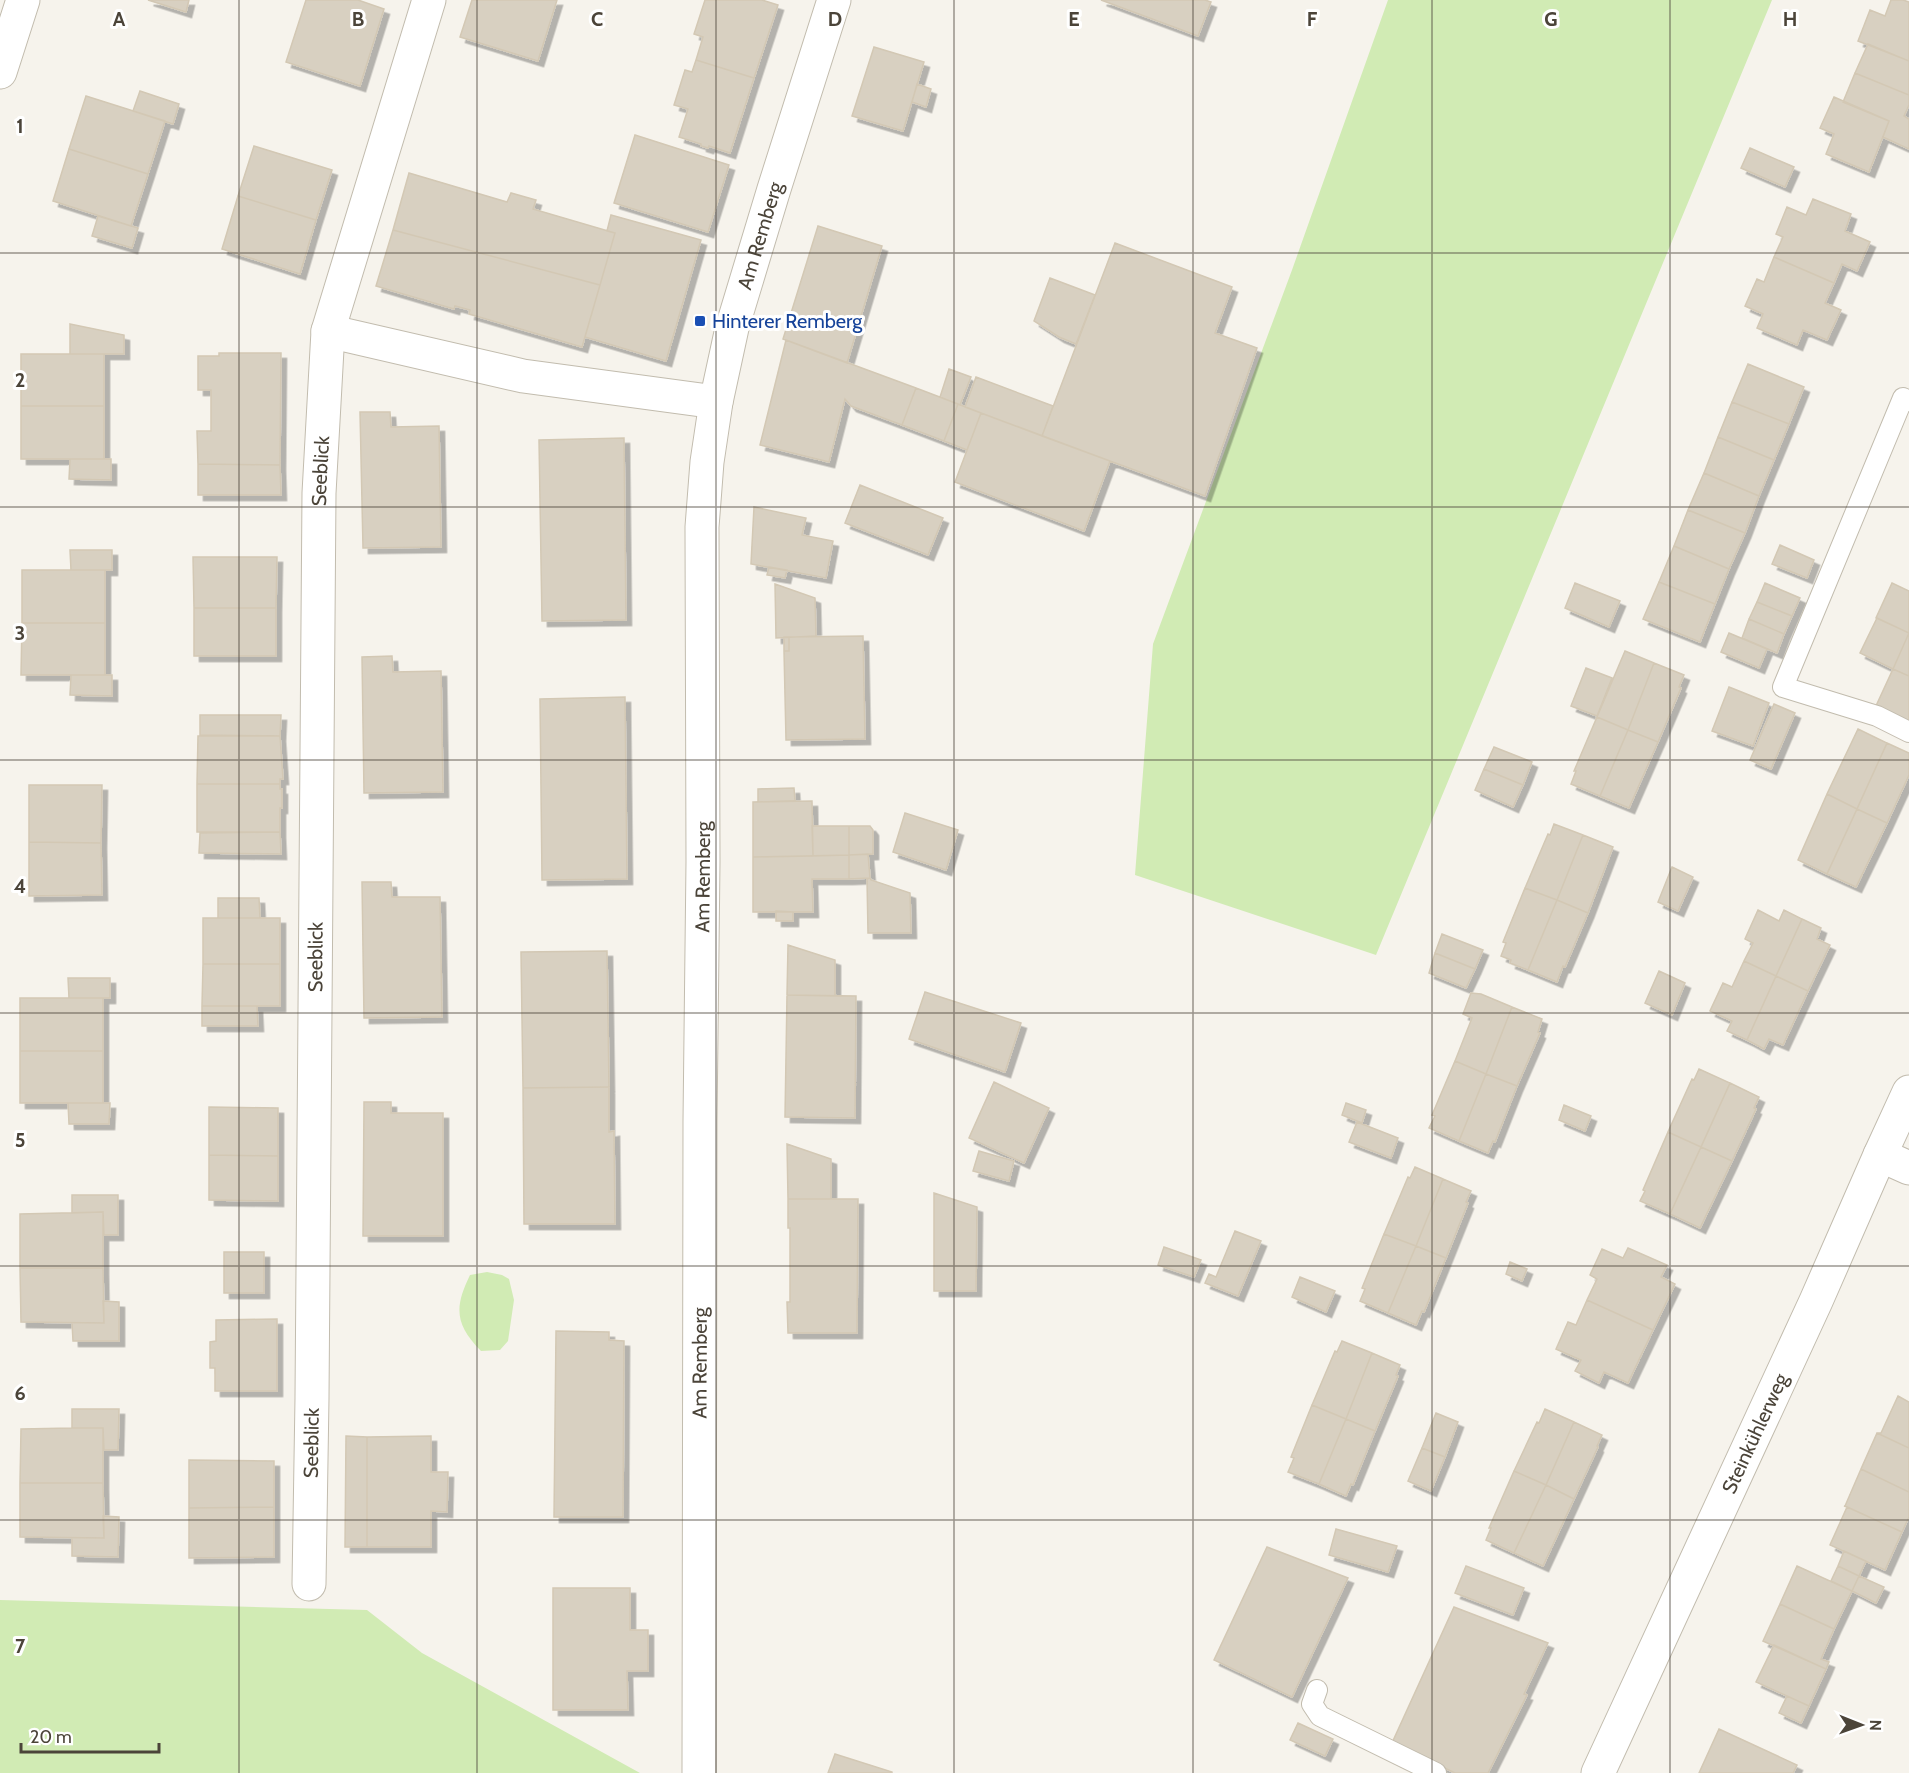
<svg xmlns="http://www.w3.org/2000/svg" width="1909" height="1773" viewBox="0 0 1909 1773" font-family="Cabin,sans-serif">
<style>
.green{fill:#d1ebb4}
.building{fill:#d8d0c1;stroke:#d3c8b4;stroke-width:1.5;filter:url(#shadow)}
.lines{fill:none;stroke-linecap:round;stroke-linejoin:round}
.service-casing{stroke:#c2bcae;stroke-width:22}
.minor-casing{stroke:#c2bcae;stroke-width:35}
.tertiary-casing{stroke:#c2bcae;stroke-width:35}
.service{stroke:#fff;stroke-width:20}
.minor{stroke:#fff;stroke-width:33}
.tertiary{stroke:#fff;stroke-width:33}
.grid{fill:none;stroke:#4b4439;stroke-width:1.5;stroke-opacity:0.55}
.transit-dot{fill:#1a4fb4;stroke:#fff;stroke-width:2}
.labels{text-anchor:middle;stroke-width:6;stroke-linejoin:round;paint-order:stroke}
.street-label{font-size:20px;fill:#4b4439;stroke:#fff}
.transit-label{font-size:20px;fill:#164399;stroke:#fff;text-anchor:start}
.grid-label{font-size:20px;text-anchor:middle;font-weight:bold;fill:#4b4439;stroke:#fff;stroke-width:6;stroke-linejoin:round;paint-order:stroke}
</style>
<defs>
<filter id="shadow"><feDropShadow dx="5.5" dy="5.5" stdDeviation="0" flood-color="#0004"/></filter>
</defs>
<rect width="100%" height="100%" fill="#f6f3ec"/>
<path class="green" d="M1388,0H1772L1376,955L1135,875L1153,644L1292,270Z
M487,1272L502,1275L509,1279L514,1300L508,1341L500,1350L481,1351C455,1324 454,1308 470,1275Z
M0,1600L367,1610L422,1653L640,1773H0Z"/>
<path class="building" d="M148,0H189L186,12Z
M306,0H358L384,9L360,86L286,62Z
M472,0H557L538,61L460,37Z
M705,0H762L778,5L754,78L696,60L703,37L694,34Z
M1101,0H1205L1211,2L1198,36Z
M1891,0H1903L1909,2V61L1858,41L1870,10L1885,16Z
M1868,44L1909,61V95L1855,73Z
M874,47L924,62L903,131L852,116Z
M696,60L754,78L730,153L709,146L708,148L701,146V144L679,137L688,109L674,105L685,70L692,72Z
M1855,73L1909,95V105L1904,116L1909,119V149L1883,137L1889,121L1843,102Z
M917,84L931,89L926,107L912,102Z
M140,91L179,104L173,124L133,111Z
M86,96L165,121L148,174L69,149Z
M1834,97L1889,121L1869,172L1826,154L1834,134L1820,128Z
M635,135L729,165L708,232L614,203Z
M254,146L332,170L316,220L238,196Z
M1750,148L1794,167L1785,187L1741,168Z
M69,149L148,174L131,226L53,201Z
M409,173L507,202L511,193L536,200L533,209L615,233L600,285L393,230Z
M238,196L316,220L300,274L222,249Z
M1813,199L1851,214L1845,231L1870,242L1857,271L1842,264L1834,283L1774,257L1783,237L1776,234L1787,207L1806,215Z
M611,215L701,240L666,361L585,337L615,233L607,231Z
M98,216L138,228L132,248L92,236Z
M818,226L882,246L847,363L783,339Z
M393,230L600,285L582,347L469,314L470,310L455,306L454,309L376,286Z
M1115,243L1232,287L1215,333L1257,348L1205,496L1042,436Z
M1774,257L1834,283L1825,303L1841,310L1827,340L1803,330L1797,345L1757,328L1763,314L1745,306L1757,279L1764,282Z
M1050,278L1095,295L1076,344L1059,337L1034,321Z
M70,324L124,335V354H70Z
M786,340L916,388L902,425L851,406L845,399L829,462L760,445Z
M219,353H281L280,465L198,464L197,431H211V390H198V356H219Z
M21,354H104V406H21Z
M1748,364L1804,387L1789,424L1732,402Z
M949,369L971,377L960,405L940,397Z
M976,377L1053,406L1042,436L965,407Z
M916,388L958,404L944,441L902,425Z
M1732,402L1789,424L1774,460L1718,437Z
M958,404L981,413L967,450L944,441Z
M21,406H104V459H21Z
M360,412H390L391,427L439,426L441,547L363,548Z
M981,413L1110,461L1084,531L955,482Z
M1718,437L1774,460L1759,496L1704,473Z
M624,438L626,620L542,621L539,440Z
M70,459H111V480L69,479Z
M198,464L280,465L281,495H198Z
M1704,473L1759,496L1745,533L1688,510Z
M860,485L943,518L928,555L845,523Z
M754,507L806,518L802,535L833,541L826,578L751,564Z
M1688,510L1745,533L1729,569L1674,546Z
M1780,545L1814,560L1807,578L1772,564Z
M1674,546L1729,569L1715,604L1659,582Z
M70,550H112V570H71Z
M193,557H277L276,608H194Z
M769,567L787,570L785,578L767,575Z
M22,570H105V623H22Z
M1659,582L1715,604L1700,642L1643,619Z
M1575,583L1620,601L1609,627L1565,608Z
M1765,583L1800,598L1792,616L1757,602Z
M1892,583L1909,591V633L1876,618Z
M775,584L815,598L816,636L776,638Z
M1757,602L1792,616L1784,634L1749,619Z
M194,608H276V656H194Z
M1877,618L1909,633L1893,669L1860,653Z
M1749,619L1784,634L1777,653L1742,638Z
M22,623H105V675H21Z
M1729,633L1767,649L1759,668L1721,652Z
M1909,633V676L1893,669Z
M863,636L865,739L786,740L784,651H789V637Z
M784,637H789V651H784Z
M1625,651L1654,663L1628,730L1597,717Z
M392,656L393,672L441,671L443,792L364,793L362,657Z
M1654,663L1684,675L1679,687L1681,688L1658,742L1628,730Z
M1586,668L1612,678L1597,716L1571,706Z
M1893,669L1909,676V721L1876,706Z
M71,675H112V696L70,695Z
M1729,687L1769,703L1753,746L1712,731Z
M625,697L627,879L542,880L540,699Z
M1774,704L1795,713L1771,769L1750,760Z
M200,715H281L280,736L200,735Z
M1597,717L1628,730L1600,796L1571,784L1576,771H1574Z
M1858,729L1887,743L1857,809L1827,794Z
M1628,730L1658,742L1629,808L1600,796Z
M198,736H280L283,779H280V784H197Z
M1887,743L1909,753V775L1887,823L1857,809Z
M1494,747L1532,762L1523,785L1484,769Z
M1484,769L1523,785L1513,807L1475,790Z
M197,784H280V789H282V808H280V832H197Z
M29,785H102L101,843L29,842Z
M794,788L795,801L758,802V789Z
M1827,794L1857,809L1827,874L1798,860Z
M812,801L813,856L753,857V802Z
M1857,809L1887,823L1856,887L1827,874Z
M905,813L958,830L946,870L893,852Z
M1554,824L1583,835L1557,900L1525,888L1548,834L1550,835Z
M812,826H849V855L813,856Z
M849,826H870L873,830V854L849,855Z
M280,832L281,854L199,853L200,833Z
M1583,835L1613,847L1588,913L1557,900Z
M29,842L101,843L102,895L29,896Z
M868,854L870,878L849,879V855Z
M849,855V879H812L813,912H753V857Z
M1672,867L1693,877L1678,911L1658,902Z
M870,878L871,880L910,893L911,933H868L867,879Z
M362,882H391L392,897H440L442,1017L364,1018Z
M1525,888L1557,900L1528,970L1510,963L1511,960L1501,956L1506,943L1503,942Z
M218,898H259L260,918H218Z
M1557,900L1588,913L1565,967L1563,966L1557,982L1528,970Z
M1758,910L1779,921L1784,910L1802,919L1776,976L1744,961L1753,943L1745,939Z
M776,911L793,912V921H776Z
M203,918H280V964H203Z
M1802,919L1821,928L1817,939L1830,945L1808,991L1776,976Z
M1442,934L1483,950L1475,969L1435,953Z
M788,945L835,960V996L787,995Z
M607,951L609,1087L523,1088L521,952Z
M1435,953L1475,969L1466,988L1429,973Z
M1744,961L1776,976L1747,1040L1727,1031L1732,1021L1710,1011L1723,983L1732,987Z
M203,964H280V1006H202Z
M1659,971L1685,983L1672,1015L1645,1003Z
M1776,976L1808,991L1783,1045L1769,1039L1764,1049L1747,1040Z
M68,978H110V998H69Z
M925,992L1021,1023L1005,1072L909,1039Z
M1471,993L1481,994L1512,1007L1486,1074L1455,1061L1472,1018L1463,1014Z
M787,995L856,996L855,1118L785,1117Z
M20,998H103V1051H20Z
M202,1006H257L258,1026H202Z
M1512,1007L1542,1019L1538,1032L1540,1033L1517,1086L1486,1074Z
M20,1051H103V1103H20Z
M1455,1061L1486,1074L1459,1141L1429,1128L1435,1116L1432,1115Z
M1699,1069L1730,1083L1701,1147L1668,1132L1692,1079L1694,1080Z
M1486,1074L1517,1086L1495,1142L1493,1141L1488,1153L1459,1141Z
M994,1082L1049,1108L1024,1163L969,1138Z
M1730,1083L1759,1097L1754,1108L1756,1109L1732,1161L1701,1147Z
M609,1087V1132L614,1131L615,1224H524L523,1088Z
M364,1102H391V1113H443V1236H363Z
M68,1103H110L109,1124H69Z
M1346,1103L1366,1110L1362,1123L1342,1115Z
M1564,1105L1591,1116L1585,1131L1559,1120Z
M209,1107L278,1108V1156L209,1155Z
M1357,1122L1398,1138L1391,1158L1349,1142Z
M1668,1132L1701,1147L1670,1214L1640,1201L1645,1191L1643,1190Z
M787,1144L831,1159V1199H788Z
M1701,1147L1732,1161L1700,1228L1670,1214Z
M979,1151L1014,1161L1009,1181L973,1171Z
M209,1155L278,1156V1201L209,1200Z
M1415,1167L1443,1179L1416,1246L1384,1234L1408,1177L1410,1178Z
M1443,1179L1471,1191L1466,1202L1468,1203L1446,1258L1416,1246Z
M934,1193L977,1207L976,1291H934Z
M72,1195H118V1235H104L103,1212L72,1213Z
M788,1199H858L857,1333H788L787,1302H790V1228H788Z
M103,1212V1268H20V1214Z
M1235,1231L1261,1241L1238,1296L1205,1283L1209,1274L1216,1277Z
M1384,1234L1416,1246L1388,1313L1360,1301L1365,1289L1362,1288Z
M1416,1246L1446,1258L1424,1312L1422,1311L1416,1325L1388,1313Z
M1164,1247L1201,1260L1194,1277L1158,1265Z
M1628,1248L1667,1265L1661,1277L1675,1284L1653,1330L1587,1300L1597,1279L1590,1275L1602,1249L1623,1258Z
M224,1252H264V1293H224Z
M1510,1262L1527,1269L1522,1281L1506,1274Z
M20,1268H103L104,1323L21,1322Z
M1300,1277L1335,1291L1326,1312L1292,1297Z
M1587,1300L1653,1330L1628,1383L1604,1372L1599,1383L1575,1371L1581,1360L1556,1349L1568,1322L1576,1325Z
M103,1301L119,1302V1341H73L72,1323H104Z
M277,1319V1391H215V1368H210V1342L216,1341V1320Z
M556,1331L609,1332V1340L624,1341L623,1517H554Z
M1342,1341L1372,1353L1346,1419L1312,1405L1335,1351L1337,1352Z
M1372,1353L1400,1365L1396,1375L1398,1376L1375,1431L1346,1419Z
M1898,1396L1909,1402V1448L1877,1433H1881Z
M1312,1405L1346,1419L1319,1484L1288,1472L1294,1458L1291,1457Z
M72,1409H119L118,1450H104L103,1428H72Z
M1545,1409L1574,1422L1546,1485L1514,1471L1537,1422L1539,1423Z
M1436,1413L1458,1422L1445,1457L1422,1448Z
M1346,1419L1375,1431L1353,1485L1351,1484L1346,1496L1319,1484Z
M1574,1422L1602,1435L1597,1446L1598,1447L1574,1499L1546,1485Z
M72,1428H103V1483H20L21,1429Z
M1877,1433L1909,1448V1492L1861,1469Z
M346,1436L367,1437V1547H345Z
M431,1436V1472H448L447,1512L431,1511V1547H367V1437Z
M1422,1448L1445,1457L1431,1491L1408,1481Z
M189,1460L274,1461V1507L189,1508Z
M1861,1469L1909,1492V1517L1902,1532L1845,1506Z
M1514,1471L1546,1485L1514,1553L1486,1540L1491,1528H1489Z
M20,1483H103L104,1538L20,1537Z
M1546,1485L1574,1499L1543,1566L1514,1553Z
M1844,1506H1845L1902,1532L1885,1570L1830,1545L1847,1507Z
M274,1507V1557L189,1558V1508Z
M103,1516L119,1517L118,1557L72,1556V1538H104Z
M1336,1529L1397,1546L1388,1572L1329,1555Z
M1267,1547L1348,1578L1292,1697L1214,1660Z
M1844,1551L1866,1561L1859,1576L1838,1566Z
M1466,1566L1524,1588L1513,1615L1455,1593Z
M1797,1566L1852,1591L1834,1629L1780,1604Z
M1838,1566L1859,1576L1852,1591L1831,1581Z
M1859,1576L1884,1587L1876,1603L1852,1591Z
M553,1588H630V1630H648V1671H627L628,1710H553Z
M1780,1604L1834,1629L1821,1659L1829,1662L1826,1669L1763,1641Z
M1454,1607L1548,1643L1524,1694L1527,1695L1488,1773H1455L1392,1743Z
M1774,1645L1826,1669L1809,1706L1756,1682Z
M1787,1696L1809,1706L1801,1723L1779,1713Z
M1298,1723L1333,1739L1325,1756L1290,1740Z
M1719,1729L1797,1765L1793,1773H1699Z
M835,1754L892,1772V1773H828Z"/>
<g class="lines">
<defs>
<path id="service" d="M1909,401L1903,398L1783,687L1877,716L1909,732
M1317,1690L1312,1704L1320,1716L1436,1773"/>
<g id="minor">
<path d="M0,72L23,0"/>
<path d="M328,331L523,376L716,402"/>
<path d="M1880,1155L1909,1168"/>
<path id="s1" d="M309,1584L312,1398L319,493L328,331L429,0"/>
</g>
<g id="tertiary">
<path id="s2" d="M699,1773L700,1121L703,862L702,527L707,462L716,402L732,328L774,189L834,0"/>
<path id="s3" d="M1598,1773L1816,1301L1880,1155L1909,1092"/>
</g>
</defs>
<use href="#service" class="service-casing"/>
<use href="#minor" class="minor-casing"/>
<use href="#tertiary" class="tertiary-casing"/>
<use href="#service" class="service"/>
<use href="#minor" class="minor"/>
<use href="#tertiary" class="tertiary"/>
</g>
<path class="grid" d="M239,0V1773M477,0V1773M716,0V1773M954,0V1773M1193,0V1773M1432,0V1773M1670,0V1773M0,253H1909M0,507H1909M0,760H1909M0,1013H1909M0,1266H1909M0,1520H1909"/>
<rect class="transit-dot" x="694" y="315" width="12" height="12" rx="3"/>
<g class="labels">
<g class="street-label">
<text dy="7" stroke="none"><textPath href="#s2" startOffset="1544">Am Remberg</textPath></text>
<text dy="7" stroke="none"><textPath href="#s1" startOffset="1113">Seeblick</textPath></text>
<text dy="7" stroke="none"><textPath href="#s2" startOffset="896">Am Remberg</textPath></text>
<text dy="7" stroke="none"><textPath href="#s1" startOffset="627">Seeblick</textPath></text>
<text dy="7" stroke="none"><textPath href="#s2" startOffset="410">Am Remberg</textPath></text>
<text dy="7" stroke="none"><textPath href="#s3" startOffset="374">Steinkühlerweg</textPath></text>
<text dy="7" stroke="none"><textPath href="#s1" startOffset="141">Seeblick</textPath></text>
</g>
<g class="transit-label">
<text x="712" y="328">Hinterer Remberg</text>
</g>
</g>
<g class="grid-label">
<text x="119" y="26">A</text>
<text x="358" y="26">B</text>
<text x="597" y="26">C</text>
<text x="835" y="26">D</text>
<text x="1074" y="26">E</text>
<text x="1312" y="26">F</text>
<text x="1551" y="26">G</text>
<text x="1790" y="26">H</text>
<text x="20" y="133">1</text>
<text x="20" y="387">2</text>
<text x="20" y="640">3</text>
<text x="20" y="893">4</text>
<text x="20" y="1147">5</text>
<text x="20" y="1400">6</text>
<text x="20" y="1653">7</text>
</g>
<g transform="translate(1861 1725) rotate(91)" stroke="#ffffff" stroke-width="4.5" paint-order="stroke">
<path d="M0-4.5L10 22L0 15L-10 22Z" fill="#4b4439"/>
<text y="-9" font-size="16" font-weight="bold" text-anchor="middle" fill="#4b4439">N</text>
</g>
<path d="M21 1743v9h138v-9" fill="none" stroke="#4b4439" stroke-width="3"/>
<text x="30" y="1743" font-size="18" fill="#4b4439" stroke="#ffffff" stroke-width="4.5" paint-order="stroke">20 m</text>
</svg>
